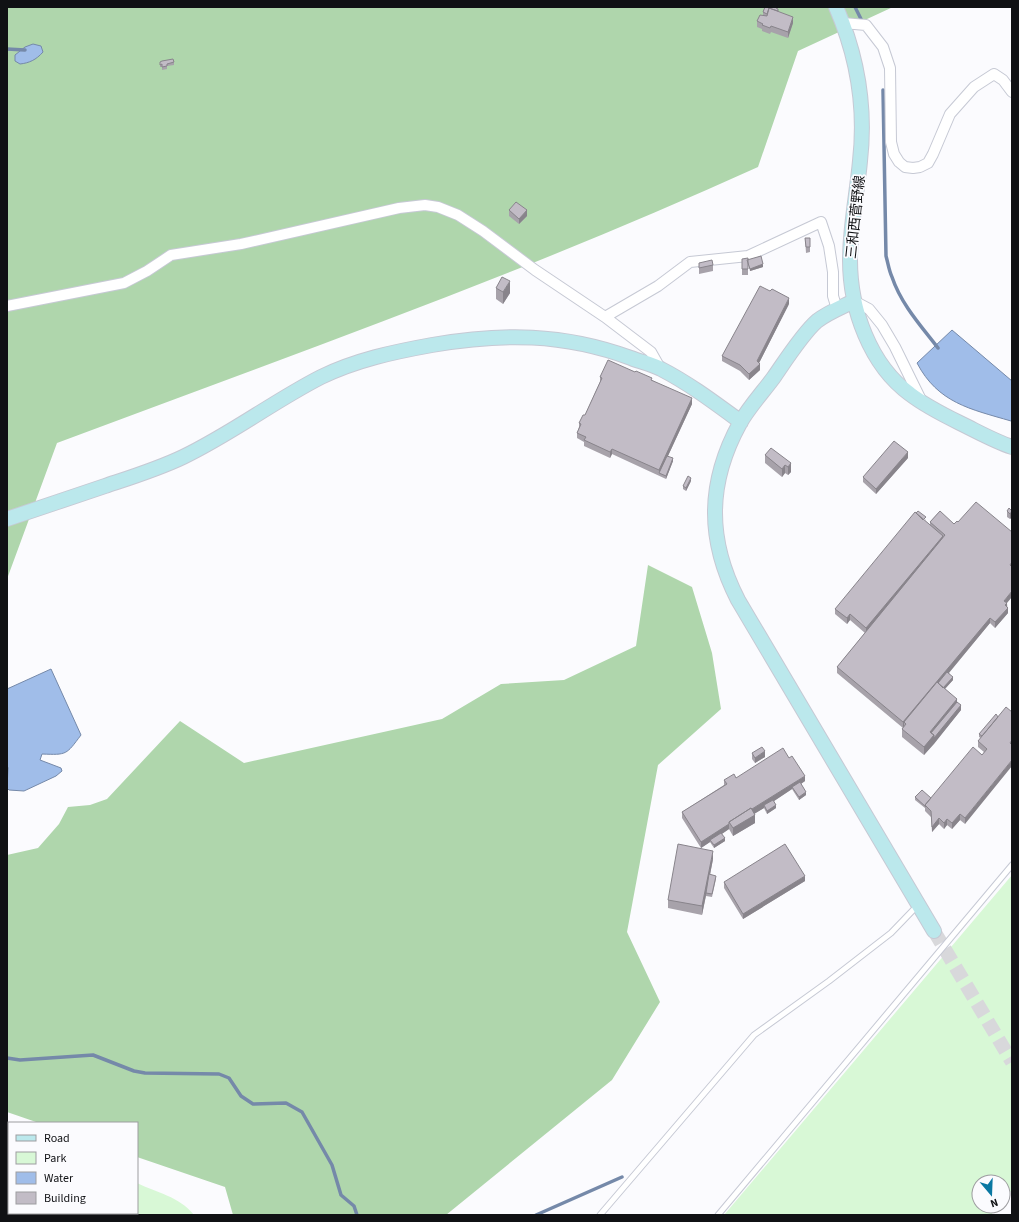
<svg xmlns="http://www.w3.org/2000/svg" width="1019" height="1222" viewBox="0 0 1019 1222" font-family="'Source Sans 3','Noto Sans JP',sans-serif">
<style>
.green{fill:#d8f8d6}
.forest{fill:#afd6ac}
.water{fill:#a0bde9;stroke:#7589a9}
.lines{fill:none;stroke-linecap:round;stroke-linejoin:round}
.stream{stroke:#7589a9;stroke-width:3.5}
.secondary-tunnel{stroke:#d8d8db;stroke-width:14;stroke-dasharray:14 7;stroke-linecap:butt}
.lane-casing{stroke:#c6c9d4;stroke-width:7}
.street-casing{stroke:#c6c9d4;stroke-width:12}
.secondary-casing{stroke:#c6c9d4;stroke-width:16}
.lane{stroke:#fff;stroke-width:5}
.street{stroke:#fff;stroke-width:10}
.secondary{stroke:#bbe8ec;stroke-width:14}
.wall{fill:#a7a2aa}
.shaded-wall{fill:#88848b}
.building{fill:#c2bcc6;stroke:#88848b}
.labels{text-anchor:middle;stroke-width:3.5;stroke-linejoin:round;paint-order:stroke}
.street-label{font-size:14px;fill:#101114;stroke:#fbfbfe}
</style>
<rect width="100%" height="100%" fill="#fbfbfe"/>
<path class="green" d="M1012,875V1190L1003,1200V1182H979V1206H998L991,1215H724Z
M7,1157H9V1213H137V1183C157,1193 179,1196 194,1215H7Z"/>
<path class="forest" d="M7,7H893L798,51L758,167C530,271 292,355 57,443L7,579Z
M648,565L692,587L712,653L721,709L658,765L627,932L660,1002L612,1080L446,1215H233L225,1187L137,1157V1123H39L7,1112V855L38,848L59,824L68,807L90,805L107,799L180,721L244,763L442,719L501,684L564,680L636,646Z"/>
<path class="water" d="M33,44L41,46L43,52C36,60 29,63 20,64L15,61V55L25,47Z
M952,330L1012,381V420L1011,421C970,409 938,403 917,363Z
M51,669L81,735C66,755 67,755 42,754L40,760L61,768L62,771L56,776L24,791L9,790L7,788L8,768L7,765V689Z"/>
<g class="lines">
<path class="stream" d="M855,7L861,19
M7,49L25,50
M883,90L886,256C888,263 889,271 892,277C901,304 921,326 938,348
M7,1058L20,1060L93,1055L134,1071L145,1073L219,1074L229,1078L241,1096L253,1104L286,1103L302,1112L332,1165L341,1195L354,1206L357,1215
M536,1215L622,1177"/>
<path class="secondary-tunnel" d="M934,931L1012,1062"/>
<defs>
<path id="lane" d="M600,1215L754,1035L829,981L891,933L918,905
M718,1215L1012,865"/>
<path id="street" d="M843,23L866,25L883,47L890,68L891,142L894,154L899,162L905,167L913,168L920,167L928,163L933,154L950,114L974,87L994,74L1003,80L1012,92
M854,301L869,309L882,325L895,347L922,402
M7,306L124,283L147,271L171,255L241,244L399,208L425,205L438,207L458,215L483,231L535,270L605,317L651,352L660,368
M605,317L658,286L690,262L748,256L821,222L829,246L833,272V296L837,309"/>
<path id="secondary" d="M836,7C857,55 866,108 860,161C857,194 850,227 850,260C850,309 870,365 910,394C928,408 948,417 968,427C982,434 997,442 1012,447
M854,301C842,307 827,313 817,321C803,333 785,361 774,377C763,392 749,407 740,423C707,483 707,540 738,600L934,931
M7,519C40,508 72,497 105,486C132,477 158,469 183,457C231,434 274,401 321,377C356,360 393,352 432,345C502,333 563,333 631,358C641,362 652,364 661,369C690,384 715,403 741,422"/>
</defs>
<use href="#lane" class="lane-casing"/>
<use href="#street" class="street-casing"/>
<use href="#secondary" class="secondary-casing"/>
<use href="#lane" class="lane"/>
<use href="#street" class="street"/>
<use href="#secondary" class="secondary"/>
</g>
<path class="wall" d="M777,7V8L778,11L793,23L788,38L771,32L770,34L762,31V29L757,27V21L763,15V12Z
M160,62H174V65L167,66V69L162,70V67H160Z
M509,210L527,216L519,224L509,216Z
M805,238L810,247V252L806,253Z
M742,259L748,260L763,267L750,271L748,263V275H742Z
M699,263L713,265V271L699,274Z
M496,288L510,293L503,304L496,299Z
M789,304L759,363L760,370L749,380L740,371L722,361V356Z
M600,377L652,380L692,404L668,456L673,461L666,479L612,454L610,458L584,446V442L577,438V433L579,427V423L585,415L600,382Z
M765,455L791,463V472L788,475L785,473L782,477L765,463Z
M908,458L876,494L863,482V477Z
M691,481L686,491L683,489V486Z
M940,511L1007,603L1008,613L995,628L990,623L949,673L953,680L945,689L957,702L961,710L924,755L902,737V729L903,728L837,673V667L865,633L850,620L847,624L835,614V609L926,519L925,521L930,525V522Z
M1007,511H1012V517L1010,519L1007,517Z
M998,717L965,824L960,820L952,829L947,825L944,829L939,824L932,832L931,817L925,811V808L915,800V797L931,798L982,755L984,752L978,747V741L981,738L979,737V734Z
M752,753L765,757L755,763L752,759Z
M736,778L805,781L801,784L806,795L799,800L792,789L774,801L776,808L767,814L764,808L755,813V823L733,836L729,829L722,834L725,841L714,848L710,842L701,848L682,818V812L724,785V780Z
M713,859L710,875L716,879L712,897L706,896L702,915L668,908V900Z
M805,881L743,919L724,888V882Z"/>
<path class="shaded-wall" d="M793,17V23L788,38V32Z
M527,210V216L519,224V219Z
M763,264V267L750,271V269Z
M510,281V293L503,304V292Z
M789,298V304L757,367V361Z
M760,364V370L749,380V374Z
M692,398V404L660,473H659V470Z
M612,449V454L610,458V452Z
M908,452V458L876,494V489Z
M673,458V461L666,479V476Z
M791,463V472L788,475V467Z
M785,465V473L782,477V469Z
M691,478V481L686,491V488Z
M1012,511V517L1010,519V514Z
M943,536V541L866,634V628Z
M1012,591V597L1007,603V608L1005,611L1004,601Z
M1008,608V613L995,628V622Z
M850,614V620L847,624V618Z
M990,618V623L937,687L904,722V727L903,728V722Z
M953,677V680L941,693V690Z
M957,699V707L934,736V744L924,755V747L930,732Z
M961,705V710L934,744V738Z
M765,751V757L755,763V758Z
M1012,760V766L965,824V818Z
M805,776V781L793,789L792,787V789L765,807L764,805V808L733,827L730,823Z
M806,792V795L799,800V797Z
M776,805V808L767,814V811Z
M960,814V820L952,829V823Z
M755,815V823L733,836V828Z
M939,818V824L932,832V827Z
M947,819V825L944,829V823Z
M729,824V829L711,841L710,840V842L701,848V842Z
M725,838V841L714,848V845Z
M713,851V859L702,915V906Z
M805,876V881L743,919V914Z"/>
<path class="building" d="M765,7H776V8L778,9V11L769,8L767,14L763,12Z
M769,8L793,17L788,32L771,26L770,28L762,25L763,24L757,21L760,15L767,16Z
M173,59L174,62L167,64V66L162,67V64L160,65V62L162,61Z
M516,202L527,210L519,219L509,210Z
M805,238H810V247H806Z
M761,256L763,264L750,269L747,260Z
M748,258V269H742V259Z
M712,260L713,265L699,268V263Z
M502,277L510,281L503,292L496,288Z
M760,286L770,291L772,289L789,298L757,361L760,364L749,374L740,365L722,356Z
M608,360L635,372L636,371L652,378L651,380L692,398L659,470L612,449L610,452L584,440L586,437L577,433L581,424L579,423L583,415H585L602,378L600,377Z
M894,441L908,452L876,489L863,477Z
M771,448L791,463L788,467L785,465L782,469L765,455Z
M667,456L673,458L666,476L659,473Z
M688,476L691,478L686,488L683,486Z
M976,502L1012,532V562L1010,565L1012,567V591L1004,601L1007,603L1005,605L1008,608L995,622L990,618L903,722L837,667L945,535L930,522L940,511L954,524L957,521L958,522Z
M1009,508L1012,511L1010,514L1007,511Z
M918,511L926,517L923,520L916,513Z
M915,512L943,536L866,628L850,614L847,618L835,609Z
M947,672L953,677L943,688L938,683Z
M937,682L957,699L930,732L934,735L924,747L902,729L906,724L904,722Z
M957,702L961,705L934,738V735L931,733Z
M1006,707L1012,712V740L1010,743L1012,745V760L965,818L960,814L952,823L947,819L944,823L939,818L932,827L931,811L925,805L973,747L982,755L987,749L978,741Z
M996,714L998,717L982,736L979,734Z
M762,747L765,751L755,758L752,753Z
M783,748L789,758L792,756L805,776L752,809L751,808L729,822V824L701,842L682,812L727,784L724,780L734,774L736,778Z
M800,782L806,792L799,797L792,787Z
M922,790L931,798L925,805L926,807L915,797Z
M773,800L776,805L767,811L764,805Z
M751,808L755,815L733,828L729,822Z
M721,833L725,838L714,845L710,840Z
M678,844L713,851L702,906L668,900Z
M785,844L805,876L743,914L724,882Z
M709,874L716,876L712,894L706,893Z"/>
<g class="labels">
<g class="street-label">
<text transform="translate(855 217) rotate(-84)" y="5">三和西菅野線</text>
</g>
</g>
<rect width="1019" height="1222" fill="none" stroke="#101114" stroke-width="16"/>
<rect x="8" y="1122" width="130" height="92" fill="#fbfbfe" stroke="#9d9da0"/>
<rect x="16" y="1135" width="20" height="6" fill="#bbe8ec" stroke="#9d9da0"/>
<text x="44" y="1142" font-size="12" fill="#101114">Road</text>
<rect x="16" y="1152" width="20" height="12" fill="#d8f8d6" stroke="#9d9da0"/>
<text x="44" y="1162" font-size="12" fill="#101114">Park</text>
<rect x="16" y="1172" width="20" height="12" fill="#a0bde9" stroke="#9d9da0"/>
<text x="44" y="1182" font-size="12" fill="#101114">Water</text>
<rect x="16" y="1192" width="20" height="12" fill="#c2bcc6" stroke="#9d9da0"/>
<text x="44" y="1202" font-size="12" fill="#101114">Building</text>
<g transform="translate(991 1194) rotate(161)"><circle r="19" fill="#fbfbfe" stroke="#9d9da0"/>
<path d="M0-3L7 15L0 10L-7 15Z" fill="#0b78a2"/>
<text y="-6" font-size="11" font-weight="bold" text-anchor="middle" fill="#101114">N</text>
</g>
</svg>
